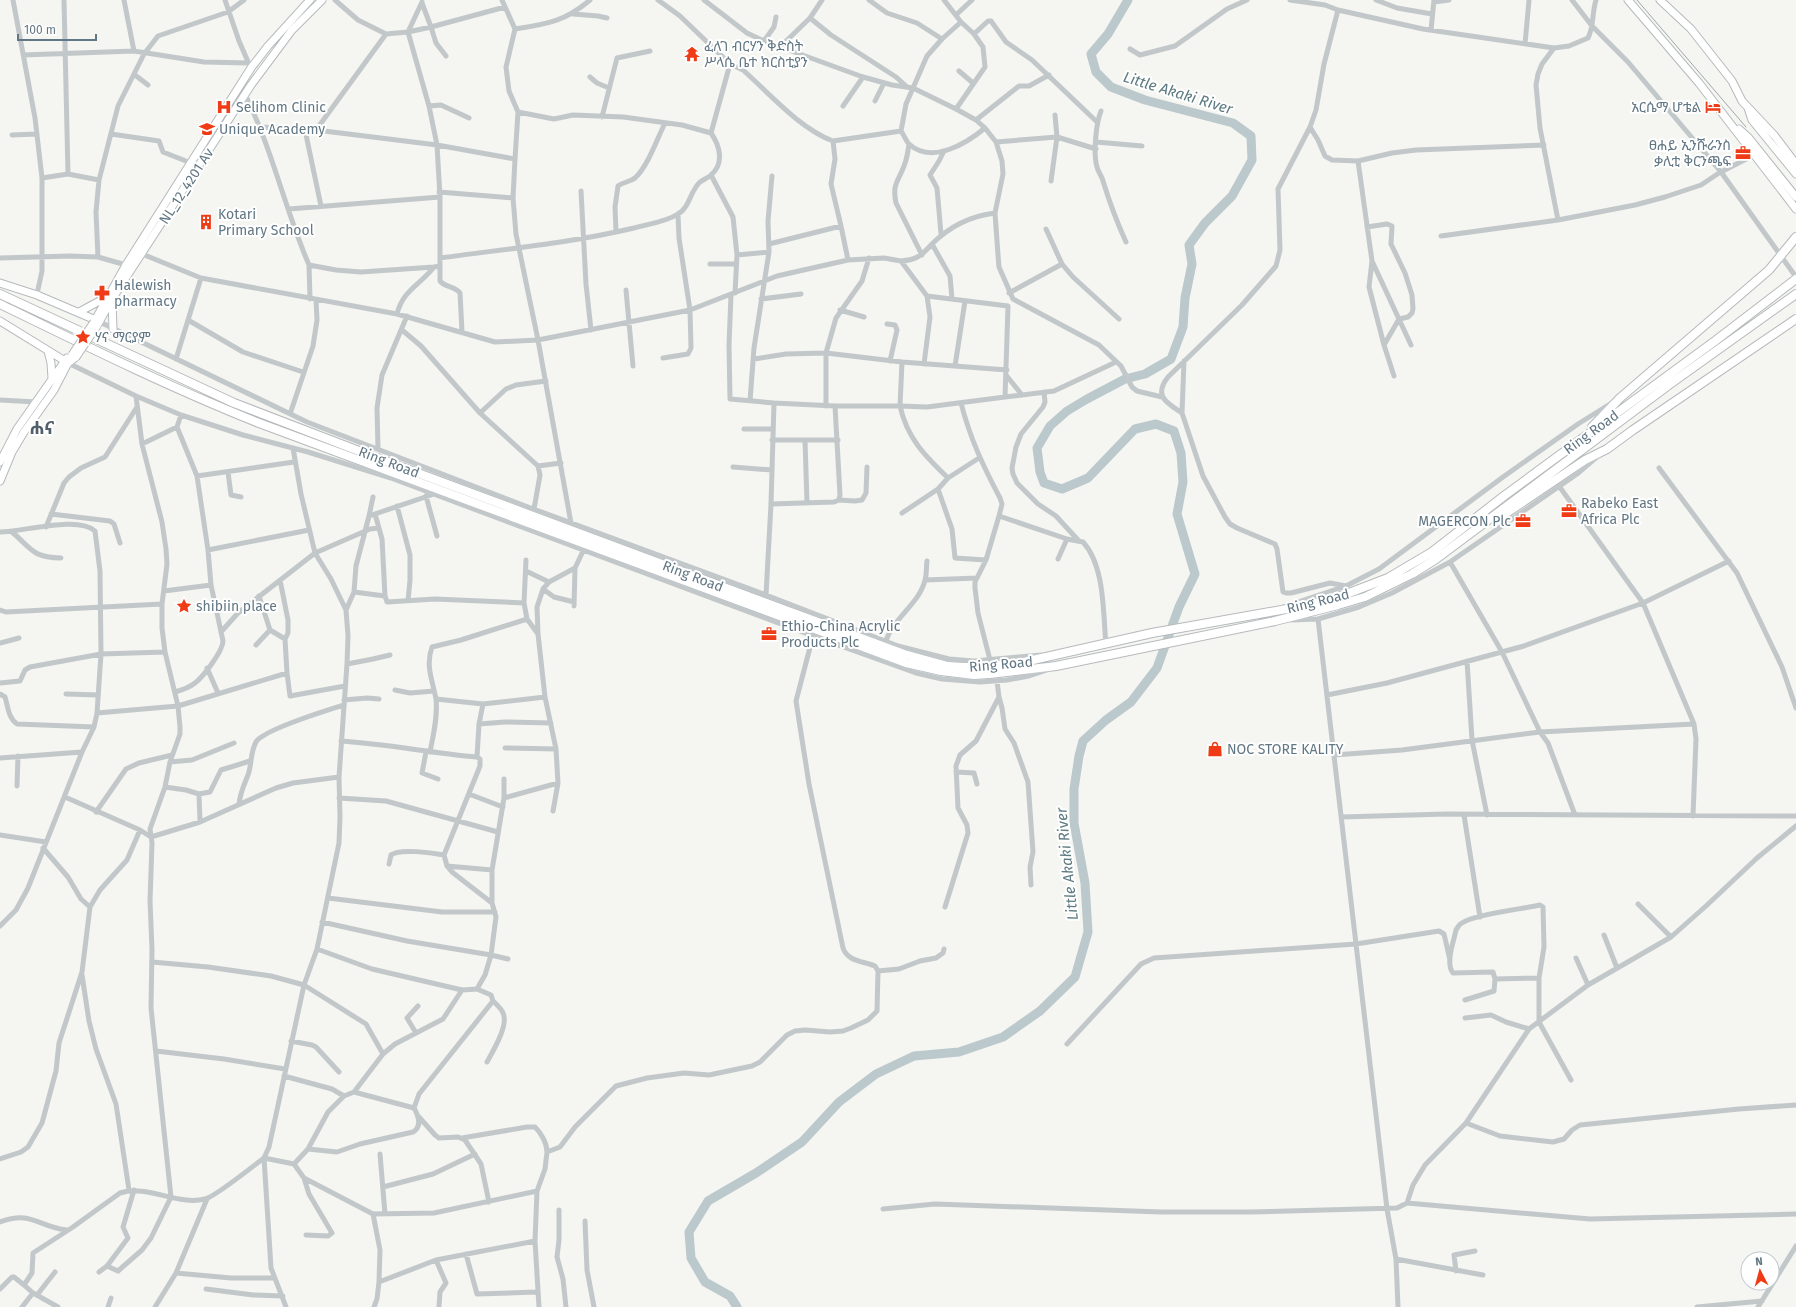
<svg xmlns="http://www.w3.org/2000/svg" width="1796" height="1307" viewBox="0 0 1796 1307" font-family="'Fira Sans','Noto Sans Ethiopic',sans-serif">
<style>
.lines{fill:none;stroke-linecap:round;stroke-linejoin:round}
.river{stroke:#bbc8cc;stroke-width:9}
.major-casing{stroke:#b5babd;stroke-width:9}
.highway-casing{stroke:#b6babd;stroke-width:10}
.minor{stroke:#c2c7c9;stroke-width:5}
.major{stroke:#fff;stroke-width:7}
.highway{stroke:#fff;stroke-width:8}
.tram{stroke:#a0a8ad;stroke-width:1}
.major-bridge-casing{stroke:#b5babd;stroke-width:9;stroke-linecap:butt}
.major-bridge{stroke:#fff;stroke-width:7}
.labels{text-anchor:middle;stroke-width:4;stroke-linejoin:round;paint-order:stroke}
.poi-label{font-size:14px;fill:#627784;stroke:#fff;text-anchor:start}
.street-label{font-size:14px;fill:#627784;stroke:#fff}
.water-label{font-size:15px;font-style:italic;fill:#5d7a82;stroke:#fff}
.district-label{font-size:18px;font-weight:bold;fill:#505f69;stroke:#fff}
</style>
<rect width="100%" height="100%" fill="#f5f5f1"/>
<g class="lines">
<path class="river" d="M737,1307L730,1296L705,1282L691,1258L689,1232L708,1201L756,1173L802,1142L839,1102L876,1074L914,1056L959,1052L1003,1037L1040,1011L1075,977L1088,932L1085,883L1074,823V789L1079,756L1083,741L1106,720L1131,702L1157,668L1179,607L1195,574L1177,514L1183,482L1181,453L1174,431L1156,424L1135,429L1088,478L1062,489L1044,483L1040,472L1037,448L1050,426L1067,411L1087,399L1125,379L1145,374L1171,359L1183,327L1185,298L1192,264L1189,245L1205,223L1232,196L1252,160L1251,136L1233,123L1145,100L1111,87L1096,72L1091,54L1108,34L1128,0"/>
<defs>
<path id="major" d="M1628,0L1699,83L1796,209
M1660,0L1691,29L1732,81L1742,101L1774,135L1796,164
M1748,108L1752,120L1796,174
M1739,129L1748,137L1796,197
M0,283L37,295L98,321
M112,301L113,329
M79,312L107,297
M0,321L65,361
M94,322L126,265L251,68L268,46L310,0
M98,324L112,299L251,85L292,30L322,0
M48,351L51,363L52,378
M0,462L17,429L67,358
M0,481L12,452L24,432L54,390L68,363L76,357"/>
<path id="highway" d="M0,294L234,403L372,456L904,654L948,666L964,667H987L1024,662L1152,633L1309,605L1336,598L1388,578L1432,552L1504,496L1715,341L1796,279
M0,304C86,346 171,388 259,423L906,663L941,671L974,675L990,674L1056,666L1275,621L1338,605L1365,597L1412,574L1436,559L1670,384L1796,294
M1592,427L1620,398L1769,270L1796,237
M1505,514L1585,460L1607,449L1633,430L1796,319"/>
</defs>
<use href="#major" class="major-casing"/>
<use href="#highway" class="highway-casing"/>
<path class="minor" d="M13,0L35,118L42,178V271L37,294
M64,0L68,174
M124,0L134,51
M225,0L239,41L249,64
M335,0L358,20L386,34L408,32L429,106L437,145L515,159L513,198L516,234L538,340L690,310L777,276L848,260L884,258L901,261L927,296L1008,306L1005,397L927,407L900,406L902,362L826,353L786,354L754,359
M658,0L680,16L730,64
M704,0L747,33L764,41L863,77L892,85L913,88L956,109L976,120L985,128L996,142L1002,161L1003,174L995,213L998,255L999,267L1013,299L1099,345L1121,366L1132,387L1137,391L1162,397
M869,0L887,13L917,23L942,39
M944,0L961,22
M1290,0L1325,5L1338,10L1423,29L1554,48L1569,46L1588,38C1594,27 1592,12 1596,0
M1376,0L1397,8L1432,14
M1572,0L1592,26L1628,62L1721,172L1796,277
M1434,2L1449,0
M422,3L431,27L505,7
M1338,10L1324,64L1316,110L1310,127L1278,189L1280,250L1276,266L1242,305L1168,377C1153,396 1167,403 1182,413L1203,476L1225,517L1230,524L1237,528L1275,544L1277,549L1283,592L1286,593H1291L1330,583L1346,586
M573,14L598,16L607,18
M956,15L972,0
M810,18L822,0
M515,29C547,24 564,22 590,0
M1431,30L1434,0
M408,32L431,27L436,43L446,56
M408,32L422,2
M974,34L988,21H991L1006,42L1032,60L1096,121
M764,41L774,27L776,17
M1525,44L1529,0
M780,47L810,18L831,35L896,77L906,86
M1554,48L1542,64L1538,74L1536,85L1540,128L1558,220
M1130,49L1140,55L1175,46L1227,9L1247,0
M23,55L134,51L204,62L249,63
M959,71L973,83
M135,75L148,85
M590,77L597,83L609,88
M245,94C272,149 285,209 309,265L336,270L361,272L434,267
M875,101L884,83
M429,106L441,105L469,118
M843,106L863,77
M1101,111C1096,123 1093,154 1097,167C1098,172 1102,176 1103,181C1110,204 1116,220 1126,242
M602,117L617,58L650,51
M976,120L1019,86H1029L1049,75
M260,127L316,130L437,145L440,197V266L434,267C420,285 403,290 397,314
M1310,127L1318,140L1325,156L1332,160L1358,161L1392,153L1416,150L1544,145
M305,130L321,206
M316,130L386,34
M901,131C904,135 906,141 909,144C932,165 967,143 985,128
M711,133L730,64L743,70C769,93 800,129 833,141
M111,134L159,141L163,152L191,163
M12,135L37,134
M996,142L1057,137L1096,149
M1096,142L1142,146
M909,144C908,151 907,159 904,166C898,182 892,184 896,203L922,255
M515,159L518,112
M1358,161L1372,261L1411,345
M711,175L733,217L737,255L735,293
M42,178L68,174L99,180
M1051,181L1057,137L1055,115
M581,191L586,284L591,330
M439,192L513,198
M289,209L440,197
M841,226L831,184L835,159L833,141L901,131L906,104L927,56L942,39L961,22L974,34L983,47L985,67L956,109
M1367,227L1387,224L1392,226L1391,244L1405,273L1412,295L1413,309L1412,313L1408,317L1399,319L1384,345
M1046,229L1062,264L1073,277L1119,319
M616,232L615,207L618,186C623,182 630,182 635,178C648,166 657,139 665,123
M941,234L937,188L930,175L939,161L944,151
M1441,236L1558,220L1635,205L1665,197L1701,185L1719,173L1754,155
M769,244L841,226L848,260
M142,254L201,278L397,314L495,342L538,340L571,523
M737,255L769,252
M98,257L96,212L99,180L118,106L144,54L158,36L228,12L244,0
M0,258L70,256L98,257L126,265
M440,258C505,249 571,243 634,228C648,224 666,222 678,214C690,207 690,191 700,182C703,180 707,178 710,176C725,164 720,146 711,133L682,125L623,117L573,115L554,119L518,112L509,91L506,67L515,29L502,0
M901,261C917,260 922,255 932,244
M1372,261L1369,287L1384,345L1394,376
M710,264H736
M309,265L310,299
M440,266V281C446,288 455,286 460,293L462,332
M626,290L633,366
M1009,293L1062,264
M731,295L729,345L730,399L774,403L835,406H900C907,438 925,456 948,478L938,489L902,513
M761,299L801,294
M952,299L950,276L932,244C950,226 970,216 995,213
M840,310L864,317
M188,320L243,352L303,372
M100,322L307,422L528,507L766,595L898,646L949,659L974,661L1041,655
M887,324L895,325L897,330L890,361
M402,330L421,346L480,413L538,466L540,475L534,509
M663,358L688,354L691,348L690,310L679,238L678,215
M176,359L201,278
M66,362L136,396L181,415L243,435L308,452L391,478L813,636L916,673L942,679L980,682L1007,680L1029,676L1050,669
M902,362L1007,370
M924,364L930,317L927,296
M955,366L965,301
M1006,375L1022,395
M1044,392L1045,402L1043,407L1021,434L1016,447L1012,468L1013,474L1017,483L1038,504L1056,516L1078,540
M1005,397L1054,391L1116,362
M0,400L36,402
M750,401L754,348L769,252L768,221L772,176
M961,403C970,438 983,466 1000,498L1002,504L999,516L1067,539L1083,542C1105,566 1103,613 1106,645
M826,406V353L836,318L862,281L869,258
M480,413L506,389L516,385L546,381
M1182,413L1184,361
M290,414L313,346L317,320L316,300
M744,429H773
M772,440H838
M805,440L807,503
M142,444L177,427
M378,449L377,408L382,375L407,316
M538,466L561,463
M733,467L772,470
M1659,468L1737,573L1782,667L1796,708
M228,472L231,495L241,497
M197,476L294,462
M948,478L979,458
M938,489L952,529L955,558L986,560
M426,496L437,536
M839,500L855,501L862,500L866,493L867,467
M771,504L834,502L839,500L840,495L835,406
M397,506L410,555V580L408,601
M51,514L110,521L114,524L120,543
M375,514L382,539L385,596L387,602L435,599L524,603
M369,516L373,497
M46,527L64,483L69,477L81,468L105,457L137,407
M0,532C23,532 78,515 95,531L100,571L101,654L97,713L94,727L82,752L28,888L16,910L0,926
M12,532C33,550 32,557 61,558
M208,550L309,530
M1058,559L1067,539
M526,560L524,603L527,619L538,634
M1450,562L1502,652L1540,732L1548,743L1575,815
M526,571L549,582
M280,580L288,620V633L285,639L287,673
M925,580L977,578
M543,589L554,597L574,602
M164,591L211,585
M354,592L385,596
M766,595L771,504L774,403
M259,596L270,630L285,639
M574,606L575,568
M1283,607L1346,586L1379,569L1503,477L1578,424L1610,404
M0,610L6,612L162,604
M346,610L354,592L356,566L369,516L434,494
M1318,619L1387,1209L1396,1259L1398,1307
M1291,620L1318,619L1359,607L1392,593L1450,562L1577,474L1598,456
M221,632L238,613L315,553L370,529L379,528
M886,641C893,618 920,603 925,580C927,574 926,567 927,561
M0,643L19,638
M256,645L270,630
M990,660L978,613L975,588V582L986,560L999,516
M1467,661L1472,740L1487,815
M347,664L373,659L390,655
M207,668L218,693
M0,683L20,681L25,670L30,667L101,654L165,652
M395,690L410,693L434,691
M175,692C182,690 190,687 195,683C203,677 223,651 223,641L211,585L208,550L197,476L177,427L181,415
M0,694L5,697C8,706 8,718 17,724L94,727
M66,694L98,695
M1327,695L1387,683L1524,646L1643,603L1729,561
M999,697L1002,708L1005,729L1014,743L1028,782L1033,852L1030,867L1031,885
M436,699L483,704L545,697
M344,700L367,698L379,699
M97,713L178,706L287,673L290,696L345,686
M479,724L505,722L551,723
M341,741C387,744 431,753 477,757L480,759V766L444,855L447,866L452,872L492,903L496,917L491,955L508,959
M505,748L556,749
M426,752L422,773L438,779
M430,752C433,736 438,717 436,699C433,682 425,666 432,647L461,640L527,619
M1334,755L1402,750L1540,732L1694,724L1643,603L1559,486
M477,757L479,724L483,704
M0,758L82,752
M170,762L192,760L234,743
M956,772L974,773L977,784
M17,786L18,756
M165,787L186,790L199,794L200,822
M199,794L210,792L221,770L250,761
M469,794L503,807
M65,797L140,830L151,837L200,822L276,788L293,783L339,777
M339,798L386,801L498,832
M504,798V779
M239,804C240,793 244,785 248,775C252,764 250,753 256,742C263,730 328,710 344,705
M553,811L558,783L556,749L545,697L538,634L537,607L543,589L549,582L575,568L584,549
M96,812L126,769L139,763L172,755
M1464,815L1480,917
M1693,816L1696,739L1694,724
M1341,817L1447,814L1796,816
M0,835L46,842
M43,848L68,877L81,899L90,907
M389,864L391,855C399,848 433,853 444,855
M447,866L492,870
M328,898L442,912H495
M492,903V870L504,798L558,783
M1638,904L1671,937
M945,907L968,833L967,825L958,808L956,766L960,755L976,741L999,697L997,681
M322,922L407,941L491,955L485,975L477,989
M1604,935L1617,968
M317,949L372,969L462,990L477,989L491,995L493,1001
M1576,958L1588,985
M152,962L208,967L271,976L304,985L366,1024L383,1054
M878,971L899,969L920,961L936,958L943,953L944,949
M82,975L89,1021L96,1049L116,1104L129,1190
M1539,978L1495,979L1493,972L1453,973C1445,963 1454,941 1456,930C1458,927 1459,924 1462,923C1475,914 1523,909 1540,905L1543,907L1544,947L1539,978V1022L1571,1080
M1465,1000L1494,991L1495,979
M1465,1018L1491,1015L1506,1022L1529,1029
M416,1033L407,1018L418,1006
M291,1041L312,1045L316,1047L339,1072
M1067,1044L1141,964L1154,958L1356,944L1439,931L1444,934L1450,960
M156,1051L224,1059L285,1069
M284,1076L332,1089L344,1096
M354,1092L383,1054L395,1044L443,1019L462,990
M419,1117L435,1135L439,1138L458,1137L465,1140L481,1164L489,1202
M1466,1123L1500,1136L1553,1142L1564,1139L1572,1130L1580,1125L1739,1109L1796,1105
M462,1138L527,1127H535C542,1134 547,1144 547,1152
M308,1149L337,1152L360,1144L413,1132C423,1126 418,1115 414,1108
M380,1154L385,1214
M0,1159L21,1152L28,1147L42,1123L56,1071L59,1043L82,972L90,907L100,890L127,860L140,830
M294,1164L304,1178L373,1214L434,1213L537,1191L535,1241L539,1307
M304,1178L309,1194L332,1233L328,1236L306,1235
M383,1187L433,1174L475,1154
M537,1191L545,1169L547,1152L560,1147L575,1127L616,1086L647,1078L684,1073L709,1075L752,1066L760,1062L787,1035L795,1031L805,1030L830,1032L843,1031L851,1028L868,1020L877,1011L878,971L875,966C863,961 848,962 843,948L809,784L796,701L813,636
M1407,1203L1590,1219L1796,1214
M883,1209L935,1204L1161,1212H1249L1397,1208L1407,1203L1413,1185L1425,1165L1466,1123L1529,1029L1588,985L1671,937L1706,906L1757,858L1796,826
M559,1210V1240L557,1257L563,1279L566,1307
M373,1214L380,1250L379,1282L436,1260L535,1241
M585,1221L587,1270L594,1307
M0,1222C32,1210 38,1227 67,1230
M466,1254L477,1294L537,1292
M1396,1259L1483,1275
M436,1260L446,1283L440,1292L439,1307
M107,1266L118,1271L142,1250L151,1238L171,1197L151,1008L152,949L150,901L152,843L150,829L165,787L170,762L180,734V727L178,706L165,652L162,628V604L167,564L166,549L162,522L142,444L136,396
M1456,1271L1454,1255L1475,1251
M99,1272L107,1266L128,1238L123,1227L134,1190
M176,1273L231,1278H275
M0,1289L12,1277H14L24,1285
M206,1289L253,1295L283,1296
M37,1295L55,1272
M22,1307L33,1293
M58,1307L33,1293L24,1285L32,1273L33,1253L73,1227L120,1193C148,1184 177,1206 205,1199C215,1197 253,1166 264,1158L294,1164L308,1149L328,1112L344,1096L354,1092L414,1108L419,1094L493,1001C496,1004 501,1008 503,1013C509,1025 493,1051 487,1062
M108,1307L111,1298
M155,1307L176,1273L207,1199
M286,1307L271,1268L264,1158L269,1147L304,985L317,949L339,843L340,817L339,777L347,664L348,636L346,610L331,579L315,553L301,494L293,448
M374,1307L377,1299L379,1282
M1697,1307L1762,1301
M1758,1307L1796,1246"/>
<use href="#major" class="major"/>
<use href="#highway" class="highway"/>
<path class="tram" d="M1637,0L1746,127"/>
<defs>
<path id="major-bridge" d="M72,355L94,322
M76,357L97,326"/>
</defs>
<use href="#major-bridge" class="major-bridge-casing"/>
<use href="#major-bridge" class="major-bridge"/>
</g>
<defs>
<symbol id="temple-bare" viewBox="-9 -9 18 18"><path d="M0-6L5-2H3V0L6.5 2.5H4V6H1.5V3h-3V6H-4V2.5H-6.5L-3 0V-2H-5Z" fill="#f03c16" stroke="#fff" stroke-width="2.5" paint-order="stroke"/></symbol>
<symbol id="hospital-bare" viewBox="-9 -9 18 18"><path d="M-5-5h3v3.5h4V-5h3V5h-3V1.5h-4V5h-3Z" fill="#f03c16" stroke="#fff" stroke-width="2.5" paint-order="stroke"/></symbol>
<symbol id="hotel-bare" viewBox="-9 -9 18 18"><path d="M-6-4.5h1.5V1H6V5H4.5V3h-9V5H-6ZM-4 0a1.8 1.8 0 1 1 3.6 0ZM.5 0V-2.5h3Q6-2.5 6 0Z" fill="#f03c16" stroke="#fff" stroke-width="2.5" paint-order="stroke"/></symbol>
<symbol id="school-bare" viewBox="-9 -9 18 18"><path d="M0-5L7-2L0 1L-7-2ZM-4 1L0 2.5L4 1V4Q0 6-4 4Z" fill="#f03c16" stroke="#fff" stroke-width="2.5" paint-order="stroke"/></symbol>
<symbol id="office-bare" viewBox="-9 -9 18 18"><path d="M-6-3h4V-5.5h4V-3h4V5H-6ZM-1-4.5V-3h2v-1.5ZM-6 0V1H6V0Z" fill="#f03c16" stroke="#fff" stroke-width="2.5" paint-order="stroke"/></symbol>
<symbol id="building-bare" viewBox="-9 -9 18 18"><path d="M-4-6H4V6H1V3H-1V6H-4ZM-2.5-4.3h1.7v1.8h-1.7ZM.8-4.3h1.7v1.8H.8ZM-2.5-1h1.7V.8h-1.7ZM.8-1h1.7V.8H.8Z" fill="#f03c16" stroke="#fff" stroke-width="2.5" paint-order="stroke"/></symbol>
<symbol id="pharmacy-bare" viewBox="-9 -9 18 18"><path d="M-2-6h4v4h4v4h-4v4h-4v-4h-4v-4h4Z" fill="#f03c16" stroke="#fff" stroke-width="2.5" paint-order="stroke"/></symbol>
<symbol id="sight-bare" viewBox="-9 -9 18 18"><path d="M0-6L1.8-2.2L6-1.7L2.9 1.2L3.7 5.4L0 3.3L-3.7 5.4L-2.9 1.2L-6-1.7L-1.8-2.2Z" fill="#f03c16" stroke="#fff" stroke-width="2.5" paint-order="stroke"/></symbol>
<symbol id="shop-bare" viewBox="-9 -9 18 18"><path d="M-5-2.5h2.3a2.7 3.5 0 0 1 5.4 0H5L5.5 6h-11ZM-1.5-2.5h3a1.5 2.3 0 0 0-3 0Z" fill="#f03c16" stroke="#fff" stroke-width="2.5" paint-order="stroke"/></symbol>
</defs>
<g fill-rule="evenodd">
<use href="#temple-bare" x="681" y="43" width="22" height="22"/>
<use href="#hospital-bare" x="213" y="96" width="22" height="22"/>
<use href="#hotel-bare" x="1702" y="96" width="22" height="22"/>
<use href="#school-bare" x="196" y="118" width="22" height="22"/>
<use href="#office-bare" x="1732" y="142" width="22" height="22"/>
<use href="#building-bare" x="195" y="211" width="22" height="22"/>
<use href="#pharmacy-bare" x="91" y="282" width="22" height="22"/>
<use href="#sight-bare" x="72" y="326" width="22" height="22"/>
<use href="#office-bare" x="1558" y="500" width="22" height="22"/>
<use href="#office-bare" x="1512" y="510" width="22" height="22"/>
<use href="#sight-bare" x="173" y="595" width="22" height="22"/>
<use href="#office-bare" x="758" y="623" width="22" height="22"/>
<use href="#shop-bare" x="1204" y="738" width="22" height="22"/>
</g>
<g class="labels">
<g class="poi-label">
<text x="704" y="51">ፈለገ ብርሃን ቅድስት<tspan x="704" dy="16">ሥላሴ ቤተ ክርስቲያን</tspan></text>
<text x="236" y="112">Selihom Clinic</text>
<text x="1701" y="112" text-anchor="end">አርሴማ ሆቴል</text>
<text x="219" y="134">Unique Academy</text>
<text x="1731" y="150" text-anchor="end">ፀሐይ ኢንሹራንስ<tspan x="1731" dy="16">ቃሊቲ ቅርንጫፍ</tspan></text>
<text x="218" y="219">Kotari<tspan x="218" dy="16">Primary School</tspan></text>
<text x="114" y="290">Halewish<tspan x="114" dy="16">pharmacy</tspan></text>
<text x="95" y="342">ሃና ማርያም</text>
<text x="1581" y="508">Rabeko East<tspan x="1581" dy="16">Africa Plc</tspan></text>
<text x="1511" y="526" text-anchor="end">MAGERCON Plc</text>
<text x="196" y="611">shibiin place</text>
<text x="781" y="631">Ethio-China Acrylic<tspan x="781" dy="16">Products Plc</tspan></text>
<text x="1227" y="754">NOC STORE KALITY</text>
</g>
<g class="street-label">
<text transform="translate(186 186) rotate(-57)" y="5">NL_12_4201 Av</text>
<text transform="translate(1591 432) rotate(-36)" y="5">Ring Road</text>
<text transform="translate(389 462) rotate(21)" y="5">Ring Road</text>
<text transform="translate(693 576) rotate(21)" y="5">Ring Road</text>
<text transform="translate(1318 601) rotate(-14)" y="5">Ring Road</text>
<text transform="translate(1001 664) rotate(-5)" y="5">Ring Road</text>
</g>
<g class="water-label">
<text transform="translate(1178 93) rotate(17)" y="5">Little Akaki River</text>
<text transform="translate(1067 864) rotate(-96)" y="5">Little Akaki River</text>
</g>
<g class="district-label">
<text x="42" y="434">ሐና</text>
</g>
</g>
<g transform="translate(1760 1271) rotate(354)"><circle r="19" fill="#ffffff" stroke="#c0c9ce"/>
<path d="M0-3L7 15L0 10L-7 15Z" fill="#f03c16"/>
<text y="-6" font-size="11" font-weight="bold" text-anchor="middle" fill="#627784">N</text>
</g>
<path d="M18 34v6h78v-6" fill="none" stroke="#627784" stroke-width="2"/>
<text x="24" y="34" font-size="12" fill="#627784" stroke="#ffffff" stroke-width="3" paint-order="stroke">100 m</text>
</svg>
